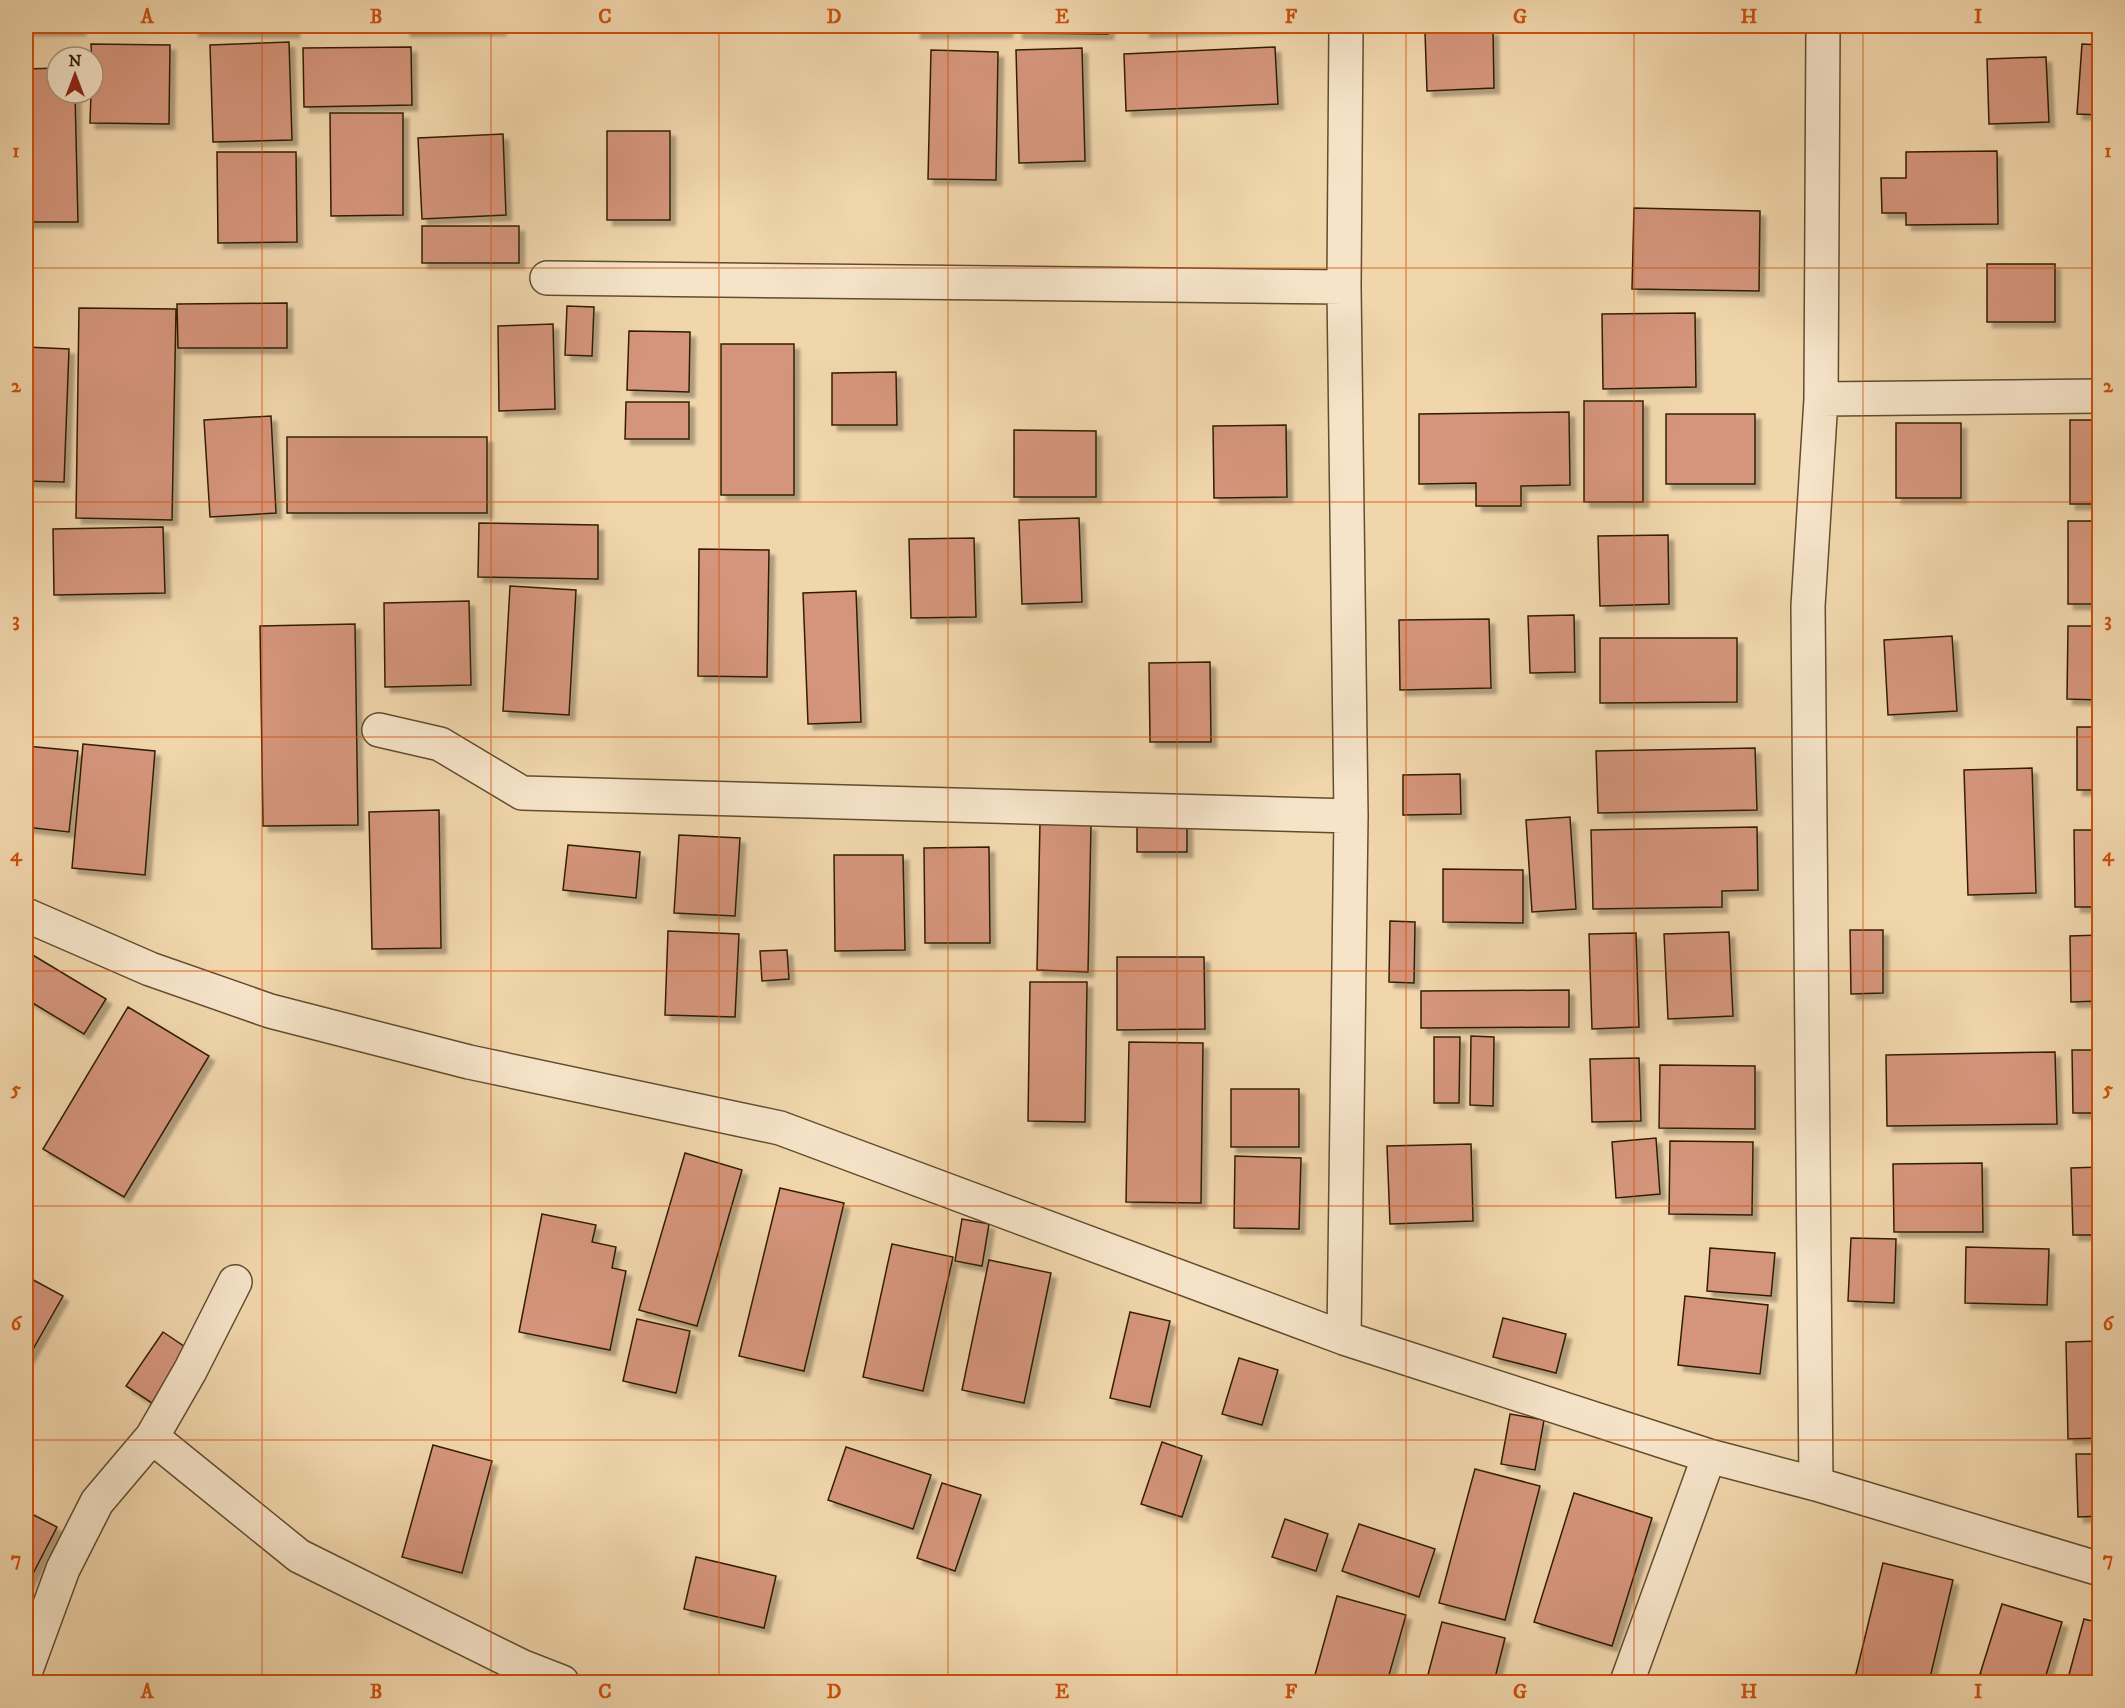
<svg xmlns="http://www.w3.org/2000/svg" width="2125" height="1708" viewBox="0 0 2125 1708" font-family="'IM FELL DW Pica',serif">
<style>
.building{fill:#d5957b;stroke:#311f03;stroke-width:1.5;filter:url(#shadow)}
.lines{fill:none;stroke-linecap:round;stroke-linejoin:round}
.minor-casing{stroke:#614d2d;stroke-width:36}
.minor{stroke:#f6e4c9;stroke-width:33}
.grid{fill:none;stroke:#cd500b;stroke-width:1.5;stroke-opacity:0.55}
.neatline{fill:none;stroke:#cd500b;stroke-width:2}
.grid-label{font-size:20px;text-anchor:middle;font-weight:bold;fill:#cd500b}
</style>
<defs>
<filter id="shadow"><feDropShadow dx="5.5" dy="5.5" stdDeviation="1.5" flood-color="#0004"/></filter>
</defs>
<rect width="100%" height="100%" fill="#f1d6ac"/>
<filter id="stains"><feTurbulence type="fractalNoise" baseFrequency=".00333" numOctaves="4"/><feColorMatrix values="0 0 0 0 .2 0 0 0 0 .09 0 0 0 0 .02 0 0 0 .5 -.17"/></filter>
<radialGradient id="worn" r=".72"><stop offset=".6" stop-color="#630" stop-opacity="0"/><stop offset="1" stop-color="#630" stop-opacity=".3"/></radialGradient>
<path class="building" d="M26,26H80V30H26Z
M193,26H294V32L193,31Z
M404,26H500V30L405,31Z
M915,26H1007V32L915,33Z
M1017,26H1109L1108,34L1017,33Z
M1144,26H1296L1144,32Z
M1493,30L1494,88L1427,91L1425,32Z
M289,42L292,140L213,142L210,45Z
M91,44L170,45L169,124L90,123L91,93H93Z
M2082,44L2100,45V115L2077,114Z
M411,47L412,105L304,107L303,48Z
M1275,47L1278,104L1126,111L1124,54Z
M1082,48L1085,161L1019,163L1016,50Z
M931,50L998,52L996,180L928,179Z
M2046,57L2049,122L1989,124L1987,59Z
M57,68V93H75L78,222H26V69Z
M330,113H403V215L331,216Z
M607,131H670V220H607Z
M503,134L506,215L422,219L418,138Z
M1997,151L1998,224L1906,225V213H1882L1881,178H1906V152Z
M217,152H296L297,242L218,243Z
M1634,208L1760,211L1759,291L1632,289Z
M422,226H519V263H422Z
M2097,256H2100V335H2098Z
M1987,264H2055V322H1987Z
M287,303V348H178L177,304Z
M567,306L594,307L592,356L565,355Z
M79,308L176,309L172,520L76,518Z
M1695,313L1696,387L1603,389L1602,314Z
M553,324L555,409L499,411L498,326Z
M629,331L690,332L689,392L627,390Z
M721,344H794V495H721Z
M26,347L69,349L64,482L26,481Z
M896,372L897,425H832V373Z
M1584,401H1643V502H1584Z
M626,402H689V439H625Z
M1569,412L1570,485L1521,486V506H1476V483L1419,484V414Z
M1666,414H1755V484H1666Z
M271,416L276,513L210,517L204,420Z
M2070,420H2100V504H2070Z
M1896,423H1961V498H1896Z
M1286,425L1287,497L1214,498L1213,426Z
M1014,430L1096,431V497H1014Z
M287,437H487V513H287Z
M1079,518L1082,602L1022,604L1019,520Z
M2068,521H2100V604H2068Z
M479,523L598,525V579L478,577Z
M163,527L165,593L54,595L53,529Z
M1668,535L1669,604L1600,606L1598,536Z
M974,538L976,617L911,618L909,539Z
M699,549L769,550L767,677L698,676Z
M510,586L576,590L569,715L503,711Z
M856,591L861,722L808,724L803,593Z
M469,601L471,685L385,687L384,603Z
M1574,615L1575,672L1530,673L1528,616Z
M1489,619L1491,688L1400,690L1399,620Z
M355,624L358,825L263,826L260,626Z
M2068,626H2100V700L2067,699Z
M1952,636L1957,711L1888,715L1884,640Z
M1600,638H1737V702L1600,703Z
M1210,662L1211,742H1150L1149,663Z
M2077,727H2100V790H2077Z
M83,744L155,751L145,875L72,868Z
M26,746L78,751L69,832L26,827Z
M1755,748L1757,810L1598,813L1596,751Z
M2032,768L2036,893L1968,895L1964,770Z
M1460,774L1461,814L1403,815V775Z
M439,810L441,948L372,949L369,812Z
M1570,817L1576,909L1532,912L1526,820Z
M1040,823L1091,825L1088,972L1037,970Z
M1137,824H1187V852H1137Z
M1757,827L1758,890L1722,891V907L1593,909L1591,830Z
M2074,830H2100V907H2075Z
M679,835L740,838L735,916L674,913Z
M568,845L640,852L636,898L563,890Z
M989,847L990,943H925L924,848Z
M834,855H903L905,950L835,951Z
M1443,869L1523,870V923L1443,922Z
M1390,921L1415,922L1414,983L1389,982Z
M1850,930H1883V993L1851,994Z
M668,931L739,934L735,1017L665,1015Z
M1729,932L1733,1016L1668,1019L1664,934Z
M1636,933L1639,1027L1592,1029L1589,934Z
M2100,935V1001L2071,1002L2070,936Z
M787,950L789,979L762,981L760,951Z
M26,951L106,999L84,1034L26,999Z
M1117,957H1204L1205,1029L1117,1030Z
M1030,982H1087L1085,1122L1028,1121Z
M1569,990V1027L1421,1028V991Z
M128,1007L209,1056L124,1197L43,1149Z
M1471,1036L1494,1037L1493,1106L1470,1105Z
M1434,1037H1460L1459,1103H1434Z
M1129,1042L1203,1043L1201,1203L1126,1202Z
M2072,1050H2100V1113H2073Z
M2055,1052L2057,1124L1887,1126L1886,1055Z
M1639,1058L1641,1121L1592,1122L1590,1059Z
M1660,1065L1755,1066V1129L1659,1128Z
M1231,1089H1299V1147H1231Z
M1656,1138L1660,1194L1616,1198L1612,1142Z
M1670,1141L1753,1142L1752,1215L1669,1214Z
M1471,1144L1473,1221L1390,1224L1387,1146Z
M685,1153L742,1170L697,1326L639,1310Z
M1235,1156L1301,1158L1299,1229L1234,1228Z
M1982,1163L1983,1232H1894L1893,1164Z
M2100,1167V1235H2073L2071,1168Z
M780,1188L844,1203L804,1371L739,1356Z
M542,1214L596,1225L592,1242L616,1247L612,1268L626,1271L610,1350L519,1332Z
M962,1219L989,1224L982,1266L955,1261Z
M1851,1238L1896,1239L1894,1303L1848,1301Z
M892,1244L953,1257L923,1391L863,1377Z
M1966,1247L2049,1249L2047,1305L1965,1303Z
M1710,1248L1775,1253L1771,1296L1707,1291Z
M2096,1256H2100V1324Z
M989,1260L1051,1273L1024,1403L962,1390Z
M26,1276L63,1296L28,1358L26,1356Z
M1685,1296L1768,1305L1760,1374L1678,1365Z
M1130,1312L1170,1321L1150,1407L1110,1398Z
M1503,1318L1566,1334L1556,1373L1493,1357Z
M637,1319L690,1331L676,1393L623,1381Z
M163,1332L194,1353L158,1407L126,1386Z
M2100,1341V1438L2068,1439L2066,1342Z
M1239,1358L1278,1370L1262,1425L1222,1414Z
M1510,1414L1544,1420L1535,1470L1501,1464Z
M1162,1442L1202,1456L1182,1517L1141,1504Z
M433,1445L492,1461L462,1573L402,1557Z
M846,1447L931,1475L913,1529L828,1500Z
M2076,1454H2100V1516L2078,1517Z
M1475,1469L1540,1486L1505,1620L1439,1603Z
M942,1483L981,1495L955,1571L917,1558Z
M1574,1493L1652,1518L1612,1646L1534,1622Z
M26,1511L57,1527L26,1587Z
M1285,1519L1328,1534L1316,1571L1272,1557Z
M1359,1524L1435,1549L1419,1597L1342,1571Z
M696,1557L776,1576L764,1628L684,1609Z
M1883,1563L1953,1580L1929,1682H1854Z
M26,1595L46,1604L26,1651Z
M1337,1596L1406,1615L1387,1682H1313Z
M2002,1604L2062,1622L2044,1682H2006L1980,1674Z
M2084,1619L2100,1623V1682H2067Z
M1442,1622L1505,1638L1494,1682H1426Z"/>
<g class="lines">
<defs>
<path id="minor" d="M547,278L1344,287
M1821,399L2100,396
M379,730L440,744L522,793L1351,816
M26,915L150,969L270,1011L469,1062L780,1128L1344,1338L1709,1456L1816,1484L2100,1569
M1344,1338L1351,816L1344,287L1346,26
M152,1437L299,1556L521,1666L562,1682
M1816,1484L1808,606L1821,399L1823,26
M26,1670L63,1569L97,1502L152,1437L190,1371L235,1282
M1627,1682L1709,1456"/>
</defs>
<use href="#minor" class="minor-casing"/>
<use href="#minor" class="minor"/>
</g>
<path class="grid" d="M262,26V1682M491,26V1682M719,26V1682M948,26V1682M1177,26V1682M1406,26V1682M1634,26V1682M1863,26V1682M26,268H2100M26,502H2100M26,737H2100M26,971H2100M26,1206H2100M26,1440H2100"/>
<rect width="2125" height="1708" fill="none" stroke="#f1d6ac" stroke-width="66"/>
<g transform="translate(75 75)"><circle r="28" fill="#f6e4c9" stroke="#a7957a" stroke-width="1.5"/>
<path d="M0-4.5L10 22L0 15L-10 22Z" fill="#8f2418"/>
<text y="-9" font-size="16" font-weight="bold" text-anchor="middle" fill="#311f03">N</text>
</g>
<rect x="33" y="33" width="2059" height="1642" class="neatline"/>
<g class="grid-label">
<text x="147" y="23">A</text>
<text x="376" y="23">B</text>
<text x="605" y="23">C</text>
<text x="834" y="23">D</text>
<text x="1062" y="23">E</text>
<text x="1291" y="23">F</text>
<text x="1520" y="23">G</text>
<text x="1749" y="23">H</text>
<text x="1978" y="23">I</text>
<text x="16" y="157">1</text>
<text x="2108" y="157">1</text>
<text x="16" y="392">2</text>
<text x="2108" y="392">2</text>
<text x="16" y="626">3</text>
<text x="2108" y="626">3</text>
<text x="16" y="861">4</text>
<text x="2108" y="861">4</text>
<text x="16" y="1095">5</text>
<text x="2108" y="1095">5</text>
<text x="16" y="1330">6</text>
<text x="2108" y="1330">6</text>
<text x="16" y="1565">7</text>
<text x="2108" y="1565">7</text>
<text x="147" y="1698">A</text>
<text x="376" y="1698">B</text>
<text x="605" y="1698">C</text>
<text x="834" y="1698">D</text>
<text x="1062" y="1698">E</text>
<text x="1291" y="1698">F</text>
<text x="1520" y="1698">G</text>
<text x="1749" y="1698">H</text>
<text x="1978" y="1698">I</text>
</g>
<rect width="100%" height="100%" filter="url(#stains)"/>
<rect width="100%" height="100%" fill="url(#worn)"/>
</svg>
